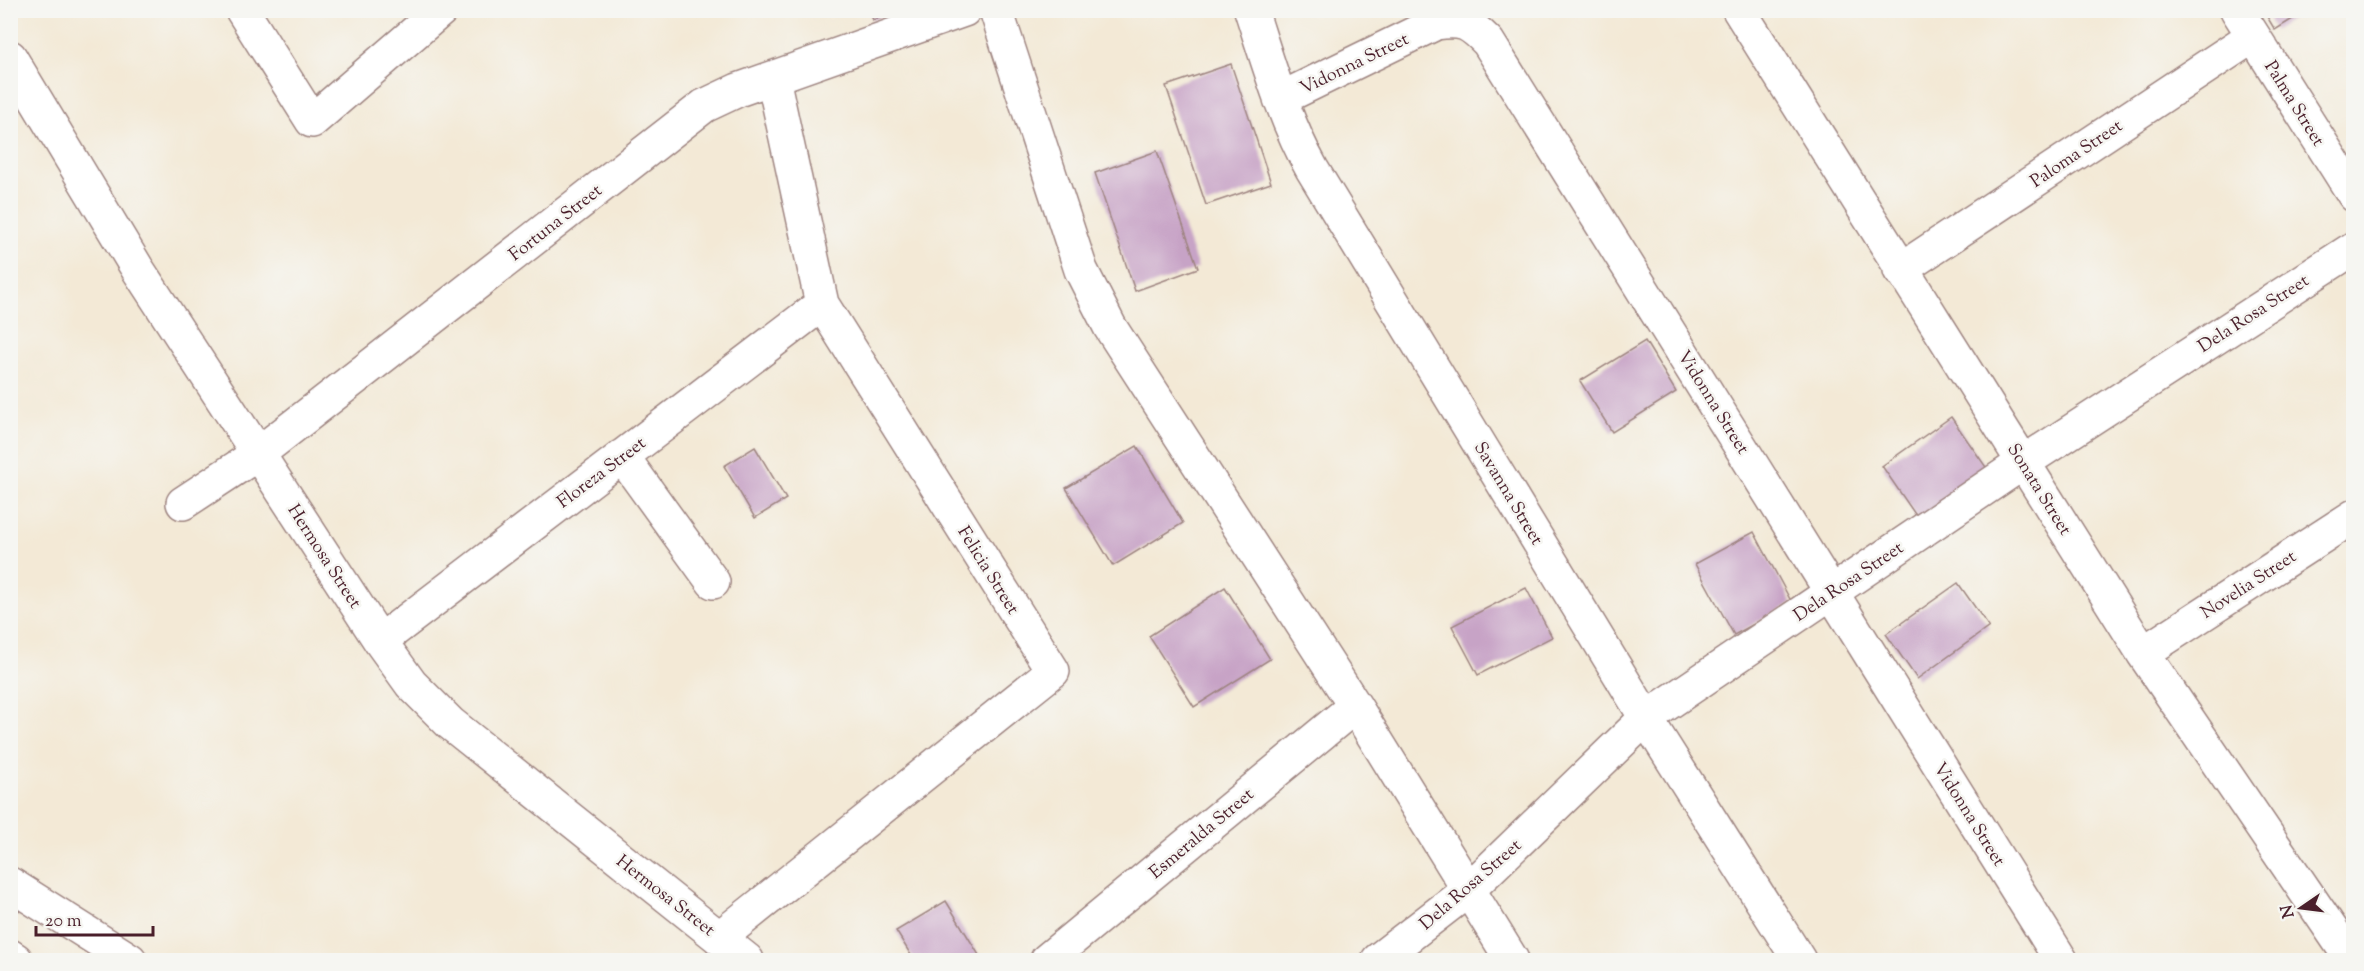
<svg xmlns="http://www.w3.org/2000/svg" width="2364" height="971" viewBox="0 0 2364 971" font-family="'Sorts Mill Goudy',serif">
<style>
.building{fill:#c7a3c6}
.lines{fill:none;stroke-linecap:round;stroke-linejoin:round}
.minor-casing{stroke:#9e8480;stroke-width:36}
.tertiary-casing{stroke:#9e8480;stroke-width:36}
.minor{stroke:#fff;stroke-width:33}
.tertiary{stroke:#fff;stroke-width:33}
.labels{text-anchor:middle;stroke-width:5;stroke-linejoin:round;paint-order:stroke}
.street-label{font-size:18px;fill:#4a1f2b;stroke:#f6f6f2}
</style>
<rect width="100%" height="100%" fill="#f6f6f2"/>
<filter id="ink" filterUnits="userSpaceOnUse"><feTurbulence type="fractalNoise" baseFrequency=".0167" numOctaves="2"/><feDisplacementMap in="SourceGraphic" scale="12" xChannelSelector="R" yChannelSelector="G"/><feConvolveMatrix kernelMatrix="1 2 1 2 8 2 1 2 1" color-interpolation-filters="sRGB"/></filter>
<filter id="wash" filterUnits="userSpaceOnUse"><feTurbulence type="fractalNoise" baseFrequency=".008" numOctaves="4" result="noise"/><feDisplacementMap in="SourceGraphic" scale="24" xChannelSelector="R" yChannelSelector="G"/><feGaussianBlur stdDeviation="1.35" result="paint"/><feColorMatrix in="noise" values="0 0 0 0 0 0 0 0 0 0 0 0 0 0 0 0 0 1.4 0 .05"/><feComposite in="paint" operator="in"/></filter>
<g filter="url(#wash)">
<rect width="100%" height="100%" fill="#f3e9d6"/>
<g id="blocks">
<path class="building" d="M869,10H896V11L873,20Z
M2263,10H2307L2275,30Z
M1231,64L1271,183L1206,205L1166,86Z
M1157,151L1198,268L1135,291L1095,173Z
M1645,341L1676,392L1612,432L1580,381Z
M1951,417L1988,470L1919,520L1882,466Z
M1137,446L1183,523L1113,566L1066,488Z
M755,447L786,499L755,518L724,466Z
M1754,532L1792,603L1734,635L1695,564Z
M1958,583L1989,627L1917,679L1886,634Z
M1225,587L1270,659L1194,707L1149,636Z
M1526,588L1552,637L1478,675L1452,626Z
M946,901L982,960H914L896,931Z"/>
</g>
</g>
<g filter="url(#ink)">
<use href="#blocks" fill-opacity="0" stroke="#9e8480" stroke-width="1.5"/>
<g class="lines">
<defs>
<path id="minor" d="M242,10L312,121L441,10
M996,10L1081,270L1110,327L1355,706L1512,960
M1251,10C1269,65 1284,119 1312,169L1646,718L1799,960
M1739,10L2143,653L2352,960
M2237,10L2354,195
M10,57L137,268L380,641L411,684L450,723L747,960
M1280,99L1436,23C1463,19 1469,23 1488,42L2061,960
M1900,270L2253,36
M622,456L713,582
M183,503L259,453L704,106L738,90L964,10
M380,641L822,304
M2143,653L2354,516
M719,938L1053,671L822,304L773,78
M1047,960L1355,706
M1378,960L1467,891L1646,718L2024,462L2354,248"/>
<path id="tertiary" d="M10,884L130,960
M10,956L16,960"/>
</defs>
<use href="#minor" class="minor-casing"/>
<use href="#tertiary" class="tertiary-casing"/>
<use href="#minor" class="minor"/>
<use href="#tertiary" class="tertiary"/>
</g>
</g>
<g class="labels">
<g class="street-label">
<text transform="translate(1354 63) rotate(-26)" y="6">Vidonna Street</text>
<text transform="translate(2295 103) rotate(58)" y="6">Palma Street</text>
<text transform="translate(2076 153) rotate(-34)" y="6">Paloma Street</text>
<text transform="translate(555 222) rotate(-38)" y="6">Fortuna Street</text>
<text transform="translate(2253 313) rotate(-33)" y="6">Dela Rosa Street</text>
<text transform="translate(1714 402) rotate(58)" y="6">Vidonna Street</text>
<text transform="translate(601 472) rotate(-37)" y="6">Floreza Street</text>
<text transform="translate(2040 489) rotate(58)" y="6">Sonata Street</text>
<text transform="translate(1509 493) rotate(59)" y="6">Savanna Street</text>
<text transform="translate(325 556) rotate(57)" y="6">Hermosa Street</text>
<text transform="translate(989 570) rotate(58)" y="6">Felicia Street</text>
<text transform="translate(1848 581) rotate(-34)" y="6">Dela Rosa Street</text>
<text transform="translate(2248 584) rotate(-33)" y="6">Novelia Street</text>
<text transform="translate(1970 814) rotate(58)" y="6">Vidonna Street</text>
<text transform="translate(1201 833) rotate(-40)" y="6">Esmeralda Street</text>
<text transform="translate(1470 884) rotate(-41)" y="6">Dela Rosa Street</text>
<text transform="translate(666 895) rotate(38)" y="6">Hermosa Street</text>
</g>
</g>
<rect width="2364" height="971" fill="none" stroke="#f6f6f2" stroke-width="36"/>
<g transform="translate(2301 908) rotate(256)" stroke="#f6f6f2" stroke-width="4.5" paint-order="stroke">
<path d="M0-4.5L10 22L0 15L-10 22Z" fill="#4a1f2b"/>
<text y="-9" font-size="16" font-weight="bold" text-anchor="middle" fill="#4a1f2b">N</text>
</g>
<path d="M36 926v9h117v-9" fill="none" stroke="#4a1f2b" stroke-width="3"/>
<text x="45" y="926" font-size="18" fill="#4a1f2b" stroke="#f6f6f2" stroke-width="4.5" paint-order="stroke">20 m</text>
</svg>
